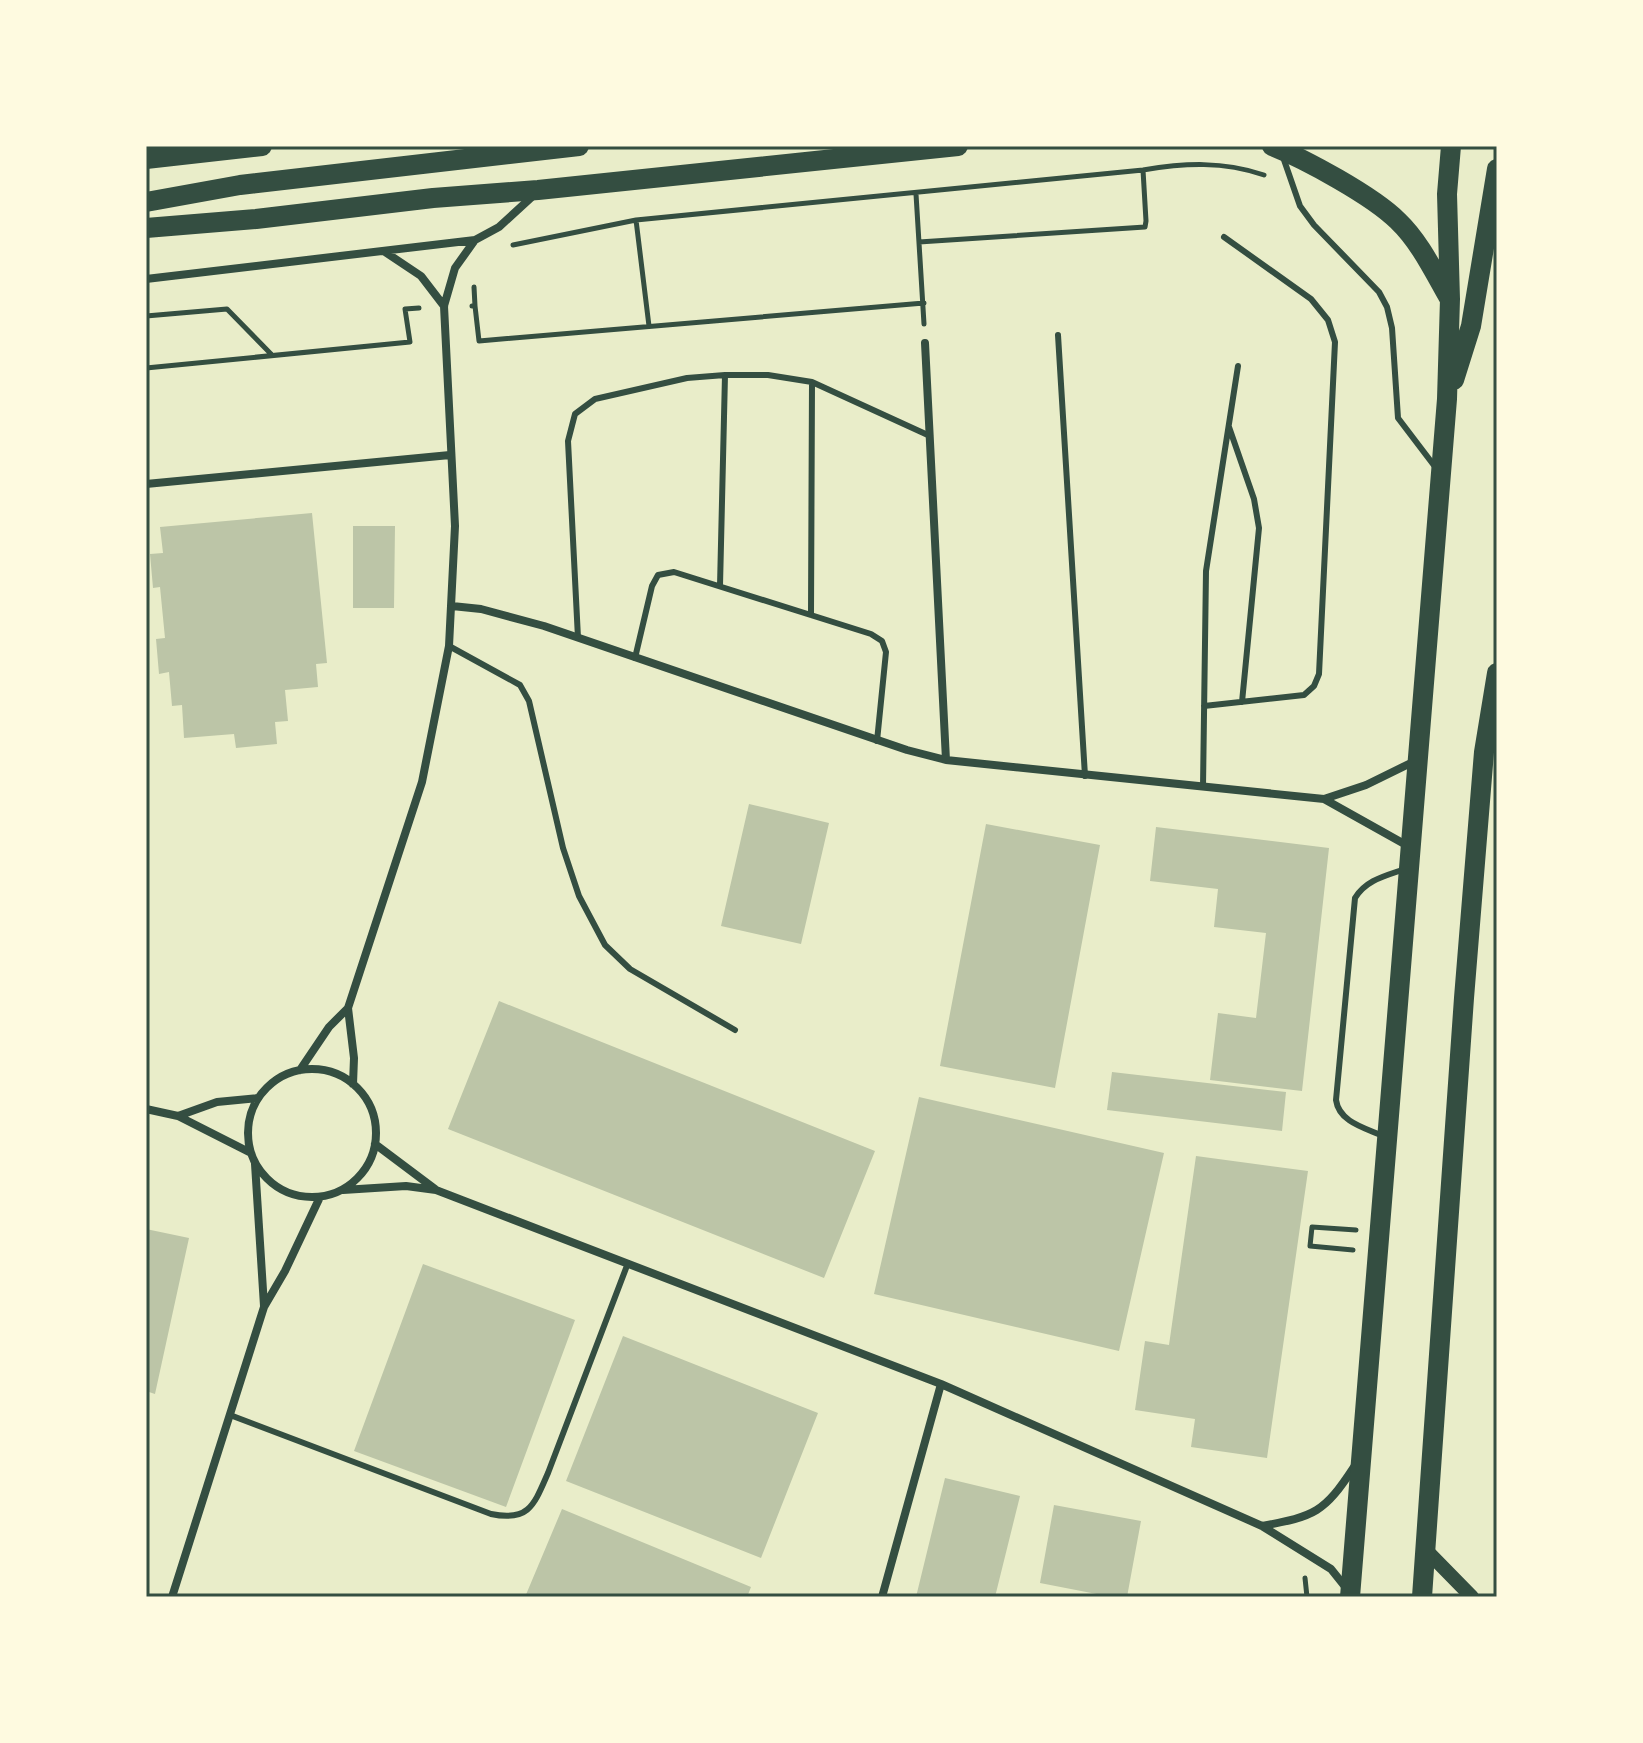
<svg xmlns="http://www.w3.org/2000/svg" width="1643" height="1743" viewBox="0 0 1643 1743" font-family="'PT Sans Narrow',sans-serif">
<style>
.building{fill:#bcc5a7}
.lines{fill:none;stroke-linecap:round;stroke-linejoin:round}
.path{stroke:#344e41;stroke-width:5}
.service{stroke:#344e41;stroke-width:6}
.minor{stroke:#344e41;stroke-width:8}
.tertiary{stroke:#344e41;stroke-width:14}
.primary{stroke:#344e41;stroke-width:20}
.neatline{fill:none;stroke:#344e41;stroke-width:3}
</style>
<rect width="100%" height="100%" fill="#e9edc9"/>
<path class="building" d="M312,513L327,663L316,664L318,687L285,690L288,721L275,722L277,744L236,748L234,734L184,738L182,705L172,706L169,672L159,674L156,639L165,638L160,587L153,588L150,554L163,553L160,527Z
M353,526H395L394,608H353Z
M749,804L829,823L801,944L721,926Z
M986,824L1100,845L1055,1088L940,1066Z
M1156,827L1329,848L1302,1091L1210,1080L1218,1013L1256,1018L1266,933L1214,927L1218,889L1150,881Z
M499,1001L875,1151L824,1278L448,1129Z
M1112,1072L1286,1092L1282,1131L1107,1110Z
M919,1097L1164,1153L1119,1351L874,1294Z
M1196,1156L1308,1171L1267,1458L1191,1447L1195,1419L1135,1410L1145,1341L1169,1345Z
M146,1229L189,1238L155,1394L146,1391Z
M423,1264L575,1320L506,1507L354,1451Z
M623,1336L818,1413L761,1558L566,1481Z
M945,1478L1020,1496L995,1597H916Z
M1054,1505L1141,1521L1127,1597H1112L1040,1583Z
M562,1509L751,1587L747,1597H525Z"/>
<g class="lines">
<path class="path" d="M916,194L924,324
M636,220L649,326
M919,242L1145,227L1146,221L1143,170
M513,245L636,220L1143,170C1185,163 1223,161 1264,175
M474,287L475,306
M472,306H475L479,341L924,303
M146,316L227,309L271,354
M146,368L410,342L405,309L419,308
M1353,1250L1310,1246L1312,1227L1356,1230
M1305,1578L1307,1597"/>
<path class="service" d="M1283,157L1300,206L1314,225L1379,292L1387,307L1392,328L1398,418L1436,468
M1058,335L1085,776
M1229,427L1254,499L1259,528L1242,702
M720,586L725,375
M811,615L812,382
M578,638L568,441L575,414L595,399L687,378L725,375H768L812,382L930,436
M449,646L520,685L529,701L563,848L579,896L605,945L630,969L735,1030
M635,658L652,586L658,575L674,572L871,634L882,641L886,652L877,741
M1204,706L1304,695L1314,686L1319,674L1335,342L1328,320L1311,299L1224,237
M1203,787L1206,571L1238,366
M1383,1136C1365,1128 1339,1122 1336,1100L1355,898C1366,880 1385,876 1405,869
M230,1415L491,1514C529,1522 534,1505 548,1473L628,1263"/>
<path class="minor" d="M385,252L421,276L444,306
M146,279L475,240L499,227L535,194
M925,343L946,760
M146,484L450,455
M452,606L481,609L544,626L907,750L946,760L1324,799L1408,846
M1324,799L1366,785L1415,761
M348,1008L354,1058L353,1084
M248 1133a64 64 0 1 1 128 0a64 64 0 1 1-128 0Z
M300,1070L329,1027L348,1008L422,782L449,646L455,526L444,306L455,268L475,240
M146,1109L178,1116L251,1153
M178,1116L217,1102L258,1098
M375,1144L435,1189
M255,1164L264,1306
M343,1190L406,1186L436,1190L941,1384L1262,1526L1331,1569L1347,1589
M1262,1526C1315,1516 1324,1513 1354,1467
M172,1597L264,1307L285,1271L320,1197
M882,1597L941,1384"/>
<path class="tertiary" d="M1425,1549L1472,1597"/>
<path class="primary" d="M1272,146C1305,159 1373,196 1398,221C1420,242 1434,272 1449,298
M146,159L262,146
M146,202L240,185L579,146
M146,228L256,219L433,198L538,190L958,146
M1454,380L1471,326L1497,169
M1350,1597L1447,399L1450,299L1447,194L1451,146
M1422,1597L1464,998L1484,752L1497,673"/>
</g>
<rect width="1643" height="1743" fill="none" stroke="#fefae0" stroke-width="296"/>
<rect x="148" y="148" width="1347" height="1447" class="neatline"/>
</svg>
